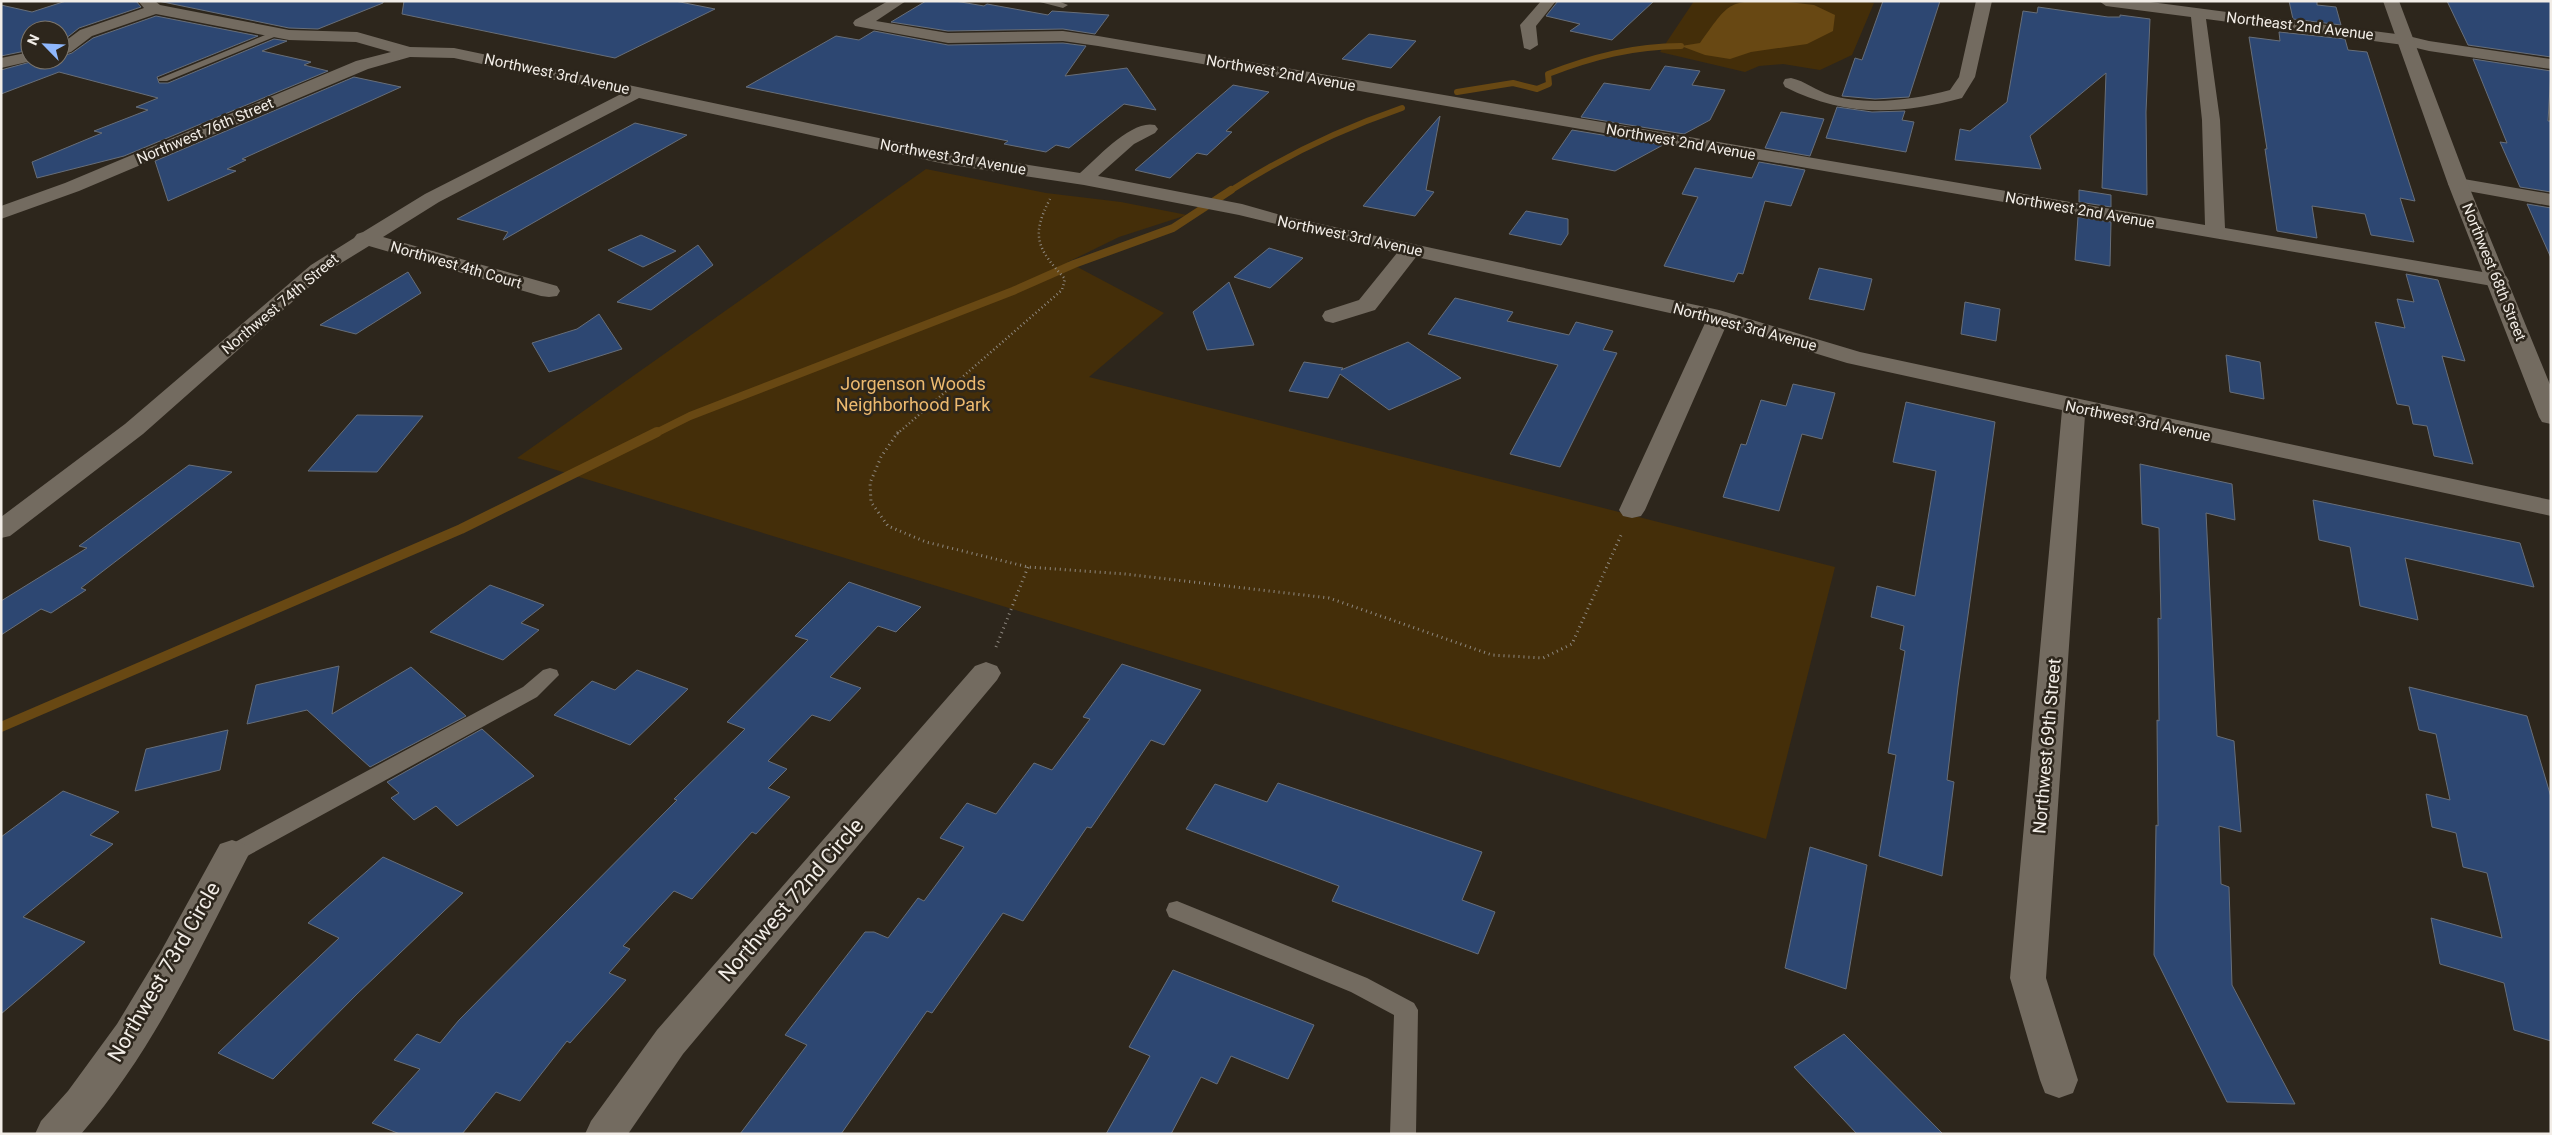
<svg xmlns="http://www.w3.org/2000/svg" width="2552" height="1135" viewBox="0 0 2552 1135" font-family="Roboto,sans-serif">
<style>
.green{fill:#442e09}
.water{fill:#684813}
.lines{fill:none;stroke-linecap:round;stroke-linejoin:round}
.stream-far2{stroke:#684813;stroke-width:6}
.stream-far1{stroke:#684813;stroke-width:8}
.stream{stroke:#684813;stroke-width:10}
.building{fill:#2d4772;stroke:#676e79}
.path-far1{stroke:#8f8981;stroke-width:2.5;stroke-dasharray:1 3;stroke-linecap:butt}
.path{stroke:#8f8981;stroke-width:3;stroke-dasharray:1 4;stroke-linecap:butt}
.service{fill:#736b60;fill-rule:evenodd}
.minor{fill:#736b60;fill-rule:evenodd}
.tertiary{fill:#736b60;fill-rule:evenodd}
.labels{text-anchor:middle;stroke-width:5;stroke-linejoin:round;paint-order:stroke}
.far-street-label{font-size:15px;fill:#f2ede7;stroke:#2d261c}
.park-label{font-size:18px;fill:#edba6f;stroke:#2d261c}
.street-label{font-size:18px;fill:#f2ede7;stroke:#2d261c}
.near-street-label{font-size:21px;fill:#f2ede7;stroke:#2d261c}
</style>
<rect width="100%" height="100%" fill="#2d261c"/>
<path class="green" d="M1694,1H1863L1874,3L1852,55L1820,70L1783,64L1759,66L1745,72L1660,52Z
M926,169L1046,193L1121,202L1187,215L1119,237L1068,262L1164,313L1089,377L1835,567L1766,839L517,458Z"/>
<path class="water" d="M1780,1L1814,5L1835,15L1833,31L1807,44L1751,52L1730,59L1705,55L1681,46L1700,43C1731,0 1727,1 1780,1Z"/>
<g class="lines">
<path class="stream-far2" d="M1457,92L1513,83L1537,89L1549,84L1548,74C1592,57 1634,46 1681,46
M1230,191C1284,156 1341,129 1402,108"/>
<path class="stream-far1" d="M654,434L690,416L1013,291L1074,264L1173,228L1231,190"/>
<path class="stream" d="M1,727L461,529L657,432"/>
</g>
<path class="building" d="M66,1H136L141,7L79,28L60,43V30H30V50L1,56V5L32,12Z
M158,1H383V3L318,29L289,28Z
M404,1H675L715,9L615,58L402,14Z
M926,1H955L984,6L987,4L1048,15L1052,11L1109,15L1095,34L1063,29L948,31L891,22Z
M1558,1H1654L1612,40L1570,31L1580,24L1546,16Z
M1883,1H1940L1909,97L1875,99L1842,96L1855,58L1862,60Z
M2289,1H2317V5L2336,7L2341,25L2293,19Z
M2447,1H2551V57L2468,45Z
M2038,7L2108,17H2120V15L2150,19L2146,112L2147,195L2102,188L2106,73L2030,136L2041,169L1955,160L1960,129L1970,131L2007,102L2023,11L2037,13Z
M156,16L258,36L157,77L159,83H168L274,39L287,41L262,51L311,62L304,65L328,71L124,156L37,178L32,162L102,133L94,131L148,110L136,107L158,98L59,72L1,94V70L38,60H60V57L72,53L93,38Z
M874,31L948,45L1063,43L1086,46L1065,76L1127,68L1156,110L1124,104L1069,148L1056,145L1046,152L1004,144L1008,141L746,87L836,36L859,40Z
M2279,32L2345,39L2348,50L2367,52L2415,201L2400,198L2414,242L2371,235L2365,214L2312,206L2317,238L2277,231L2265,149H2267L2249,37L2280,41Z
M1369,34L1416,41L1391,68L1342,59Z
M2473,59L2551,71L2548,121H2551V192L2520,187L2500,142L2507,143Z
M1665,66L1700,71L1692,85L1725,90L1710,120L1684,134L1581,117L1604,83L1650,90Z
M354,77L401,87L242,159L246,160L227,169L236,171L168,201L155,161Z
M1233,85L1269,92L1226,131L1232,132L1207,155L1197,153L1170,178L1135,170Z
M1837,107L1872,112L1905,111L1902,120L1914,122L1906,152L1826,138Z
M1781,112L1824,119L1810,156L1765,148Z
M1440,116L1426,190L1434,192L1415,216L1363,206Z
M635,123L687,135L503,240L508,232L457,219Z
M1572,130L1663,145L1615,171L1552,159Z
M1759,162L1805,170L1791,206L1765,201L1743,274L1738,273L1734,282L1664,266L1698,197L1682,194L1695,168L1752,178Z
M2079,190L2111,195V207L2079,202Z
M2527,204L2551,208V258Z
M1526,211L1568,219V234L1561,245L1509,234Z
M2078,217L2111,222L2110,266L2075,260Z
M641,235L676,251L643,267L608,250Z
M698,245L713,265L651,310L617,302Z
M1269,248L1303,258L1270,288L1234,277Z
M1819,268L1872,279L1864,310L1809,299Z
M408,272L421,293L356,334L320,325Z
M2406,274L2438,280L2465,361L2442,356L2473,464L2434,456L2427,426L2413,424L2409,406L2397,404L2375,322L2405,328L2397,299L2414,302Z
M1229,282L1254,345L1207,350L1193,312Z
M1455,298L1513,312L1507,321L1569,335L1576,322L1613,331L1603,350L1617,353L1560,467L1510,454L1558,365L1428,334Z
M1965,302L2000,309L1996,341L1961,334Z
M599,314L622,349L549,372L532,343L577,329Z
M1408,342L1461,378L1389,410L1340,374L1328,398L1289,391L1304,362L1343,368L1341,370Z
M2226,355L2260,362L2264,399L2230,392Z
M1793,384L1835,393L1822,439L1802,434L1779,511L1723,497L1741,444L1746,445L1761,400L1786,406Z
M1906,402L1995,422L1958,687L1947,780L1954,782L1942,876L1879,856L1896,755L1888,753L1905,651L1900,649L1904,626L1871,617L1877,586L1915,596L1936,471L1893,462Z
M357,415L423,416L377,472L308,471Z
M2140,464L2232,484L2235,520L2206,513L2217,736L2234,741L2241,832L2219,826L2221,884L2229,887L2232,985L2295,1104L2227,1102L2154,955L2156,825L2158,826L2157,720L2159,721L2158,618L2161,619L2159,528L2142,524Z
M189,465L232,472L81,588L86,590L51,613L41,609L1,635V601L87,548L79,546Z
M2313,500L2520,543L2534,587L2405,558L2418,620L2360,606L2350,547L2319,540Z
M849,582L921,607L896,632L878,626L830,677L861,688L830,721L812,715L768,761L787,769L768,788L790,797L756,834L752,832L692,899L674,891L623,946L630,949L609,973L626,980L570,1043L567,1041L520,1101L496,1092L462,1134H400L372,1123L420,1069L394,1060L417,1034L440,1043L459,1020L677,800L674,799L745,729L727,722L808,640L795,636Z
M490,585L544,605L521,623L539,630L503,660L430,632Z
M1122,664L1201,690L1164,745L1151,740L1091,828L1087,827L1023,921L1003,913L932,1013L927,1011L841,1134H740L807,1045L785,1035L865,932H874L888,938L918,898L924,901L964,847L940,838L967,803L996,814L1034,763L1052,770L1090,719L1083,717Z
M339,666L332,714L411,667L466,716L370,767L307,710L247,724L256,685Z
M637,670L688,689L630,745L554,715L592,681L615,690Z
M2409,687L2527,716L2551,797V1041L2514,1030L2504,983L2440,964L2431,918L2502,938L2487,873L2463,867L2456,833L2432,827L2426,794L2450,800L2436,734L2419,730Z
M482,729L534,776L457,826L436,806L414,820L391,798L399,793L387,782Z
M228,730L220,770L135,791L146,749Z
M1278,783L1482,852L1462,900L1495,912L1478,954L1332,901L1339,886L1186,829L1215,784L1267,802Z
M63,791L119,812L90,835L113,844L23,917L85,942L1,1014V837Z
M1810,847L1867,865L1846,989L1785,968Z
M383,857L463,893L357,994L273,1079L218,1053L339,938L308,923Z
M1173,970L1314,1025L1288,1079L1231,1056L1217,1084L1201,1077L1171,1134H1106L1150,1056L1129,1047Z
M1844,1034L1943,1134H1857L1794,1067Z"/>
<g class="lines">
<path class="path-far1" d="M897,434L1062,290L1065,279C1038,249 1030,237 1050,199"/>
<path class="path" d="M898,432L881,457L870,483L871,502L888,526L926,542L1028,567L1125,574L1329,598L1492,655L1543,658L1572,644L1622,533
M996,647L1028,567"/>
<path class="service" d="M1036,1H1058L1068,5L1063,8Z
M275,31L284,33L167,81H159L158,79Z
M550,668L557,670L559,675L537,697L240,860L232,863L224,860L221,854L224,848L523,687L543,670Z
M1177,901L1367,978L1414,1003L1418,1010L1416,1134H1390L1394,1015L1351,992L1169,917L1166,910L1169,903Z"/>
<path class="minor" d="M138,1H155L160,5L289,30L357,32L410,47L454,48L945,152L1080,173C1097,158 1132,119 1155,125L1158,129L1155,133L1134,144L1098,176L1242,204L1288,217L1719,310L1860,352L2551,500V516L2085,415L2046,978L2078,1080L2073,1093L2059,1098L2045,1093L2040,1080L2010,978L2062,410L1847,363L1726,326L1645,510L1641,516L1632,518L1623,516L1619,510L1706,321L1416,257L1375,310L1333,323L1325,321L1322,316L1325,311L1359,300L1397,253L1239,215L1084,185L945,164L639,98L439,202L383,237L557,286L560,291L557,296L549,297L541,296L369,246L325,273L143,434L10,536L1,538V517L125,424L311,265L354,238L357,234L363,232L425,194L621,94L454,58L410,57L368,69L79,191L1,219V206L65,183L356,61L391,52L356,42L289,40L156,14L92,36L71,52L60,55V45L80,30L144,8Z
M888,1H906L876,21L948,33L1063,31L1098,36L2205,225L2202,120L2191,17L2106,6L2099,1H2143L2404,35L2429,41L2551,59V69L2429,51L2404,45L2206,19L2220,120L2225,228L2506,276L2509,281L2506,286L2498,287L1098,46L1063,41L948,43L855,26L853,23L855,20Z
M1541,1H1556L1536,26L1538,45L1530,50L1524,48L1520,25Z
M1976,1H1992L1975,77L1962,98C1899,115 1844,117 1785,87L1783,83L1785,79L1791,78C1805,81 1817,91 1830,95C1868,106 1913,100 1950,90L1959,77Z
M30,52V60H36L1,68V58Z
M2458,178L2551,194V206L2451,188L2448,184L2451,180Z
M986,662L997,666L1001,673L997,680L683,1054L628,1134H585L591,1121L657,1030L975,666Z
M232,840L244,844L249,854C199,950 153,1052 81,1134H35L41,1121L68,1091L117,1024L160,953L220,844Z"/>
<path class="tertiary" d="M2383,1H2399L2468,184L2551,387V424L2542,422L2539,417L2448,184Z"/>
</g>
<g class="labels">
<g class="far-street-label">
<text transform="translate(2300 26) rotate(7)" y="5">Northeast 2nd Avenue</text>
<text transform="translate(1281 73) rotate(10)" y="5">Northwest 2nd Avenue</text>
<text transform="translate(557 74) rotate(12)" y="5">Northwest 3rd Avenue</text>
<text transform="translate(205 131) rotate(-23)" y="5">Northwest 76th Street</text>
<text transform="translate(1681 142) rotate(10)" y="5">Northwest 2nd Avenue</text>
<text transform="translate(953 157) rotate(10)" y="5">Northwest 3rd Avenue</text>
<text transform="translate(2080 210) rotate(10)" y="5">Northwest 2nd Avenue</text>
<text transform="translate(1350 236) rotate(12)" y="5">Northwest 3rd Avenue</text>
<text transform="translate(456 265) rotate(16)" y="5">Northwest 4th Court</text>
<text transform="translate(2494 272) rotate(68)" y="5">Northwest 68th Street</text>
<text transform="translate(280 304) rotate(-40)" y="5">Northwest 74th Street</text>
<text transform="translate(1745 327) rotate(15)" y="5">Northwest 3rd Avenue</text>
<text transform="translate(2138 421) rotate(12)" y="5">Northwest 3rd Avenue</text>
</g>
<g class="park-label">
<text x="913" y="390">Jorgenson Woods<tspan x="913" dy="21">Neighborhood Park</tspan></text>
</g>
<g class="street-label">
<text transform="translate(2047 746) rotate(-85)" y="6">Northwest 69th Street</text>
</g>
<g class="near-street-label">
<text transform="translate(791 900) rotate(-49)" y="7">Northwest 72nd Circle</text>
<text transform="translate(164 972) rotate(-60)" y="7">Northwest 73rd Circle</text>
</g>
</g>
<rect width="2552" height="1135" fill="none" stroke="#f2ede7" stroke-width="5"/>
<g transform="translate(45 45) rotate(294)"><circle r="24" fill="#2d261c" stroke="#7c766d"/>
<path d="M0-4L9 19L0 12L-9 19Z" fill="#8fb8fd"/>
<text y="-8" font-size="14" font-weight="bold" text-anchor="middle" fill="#f2ede7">N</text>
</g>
</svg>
